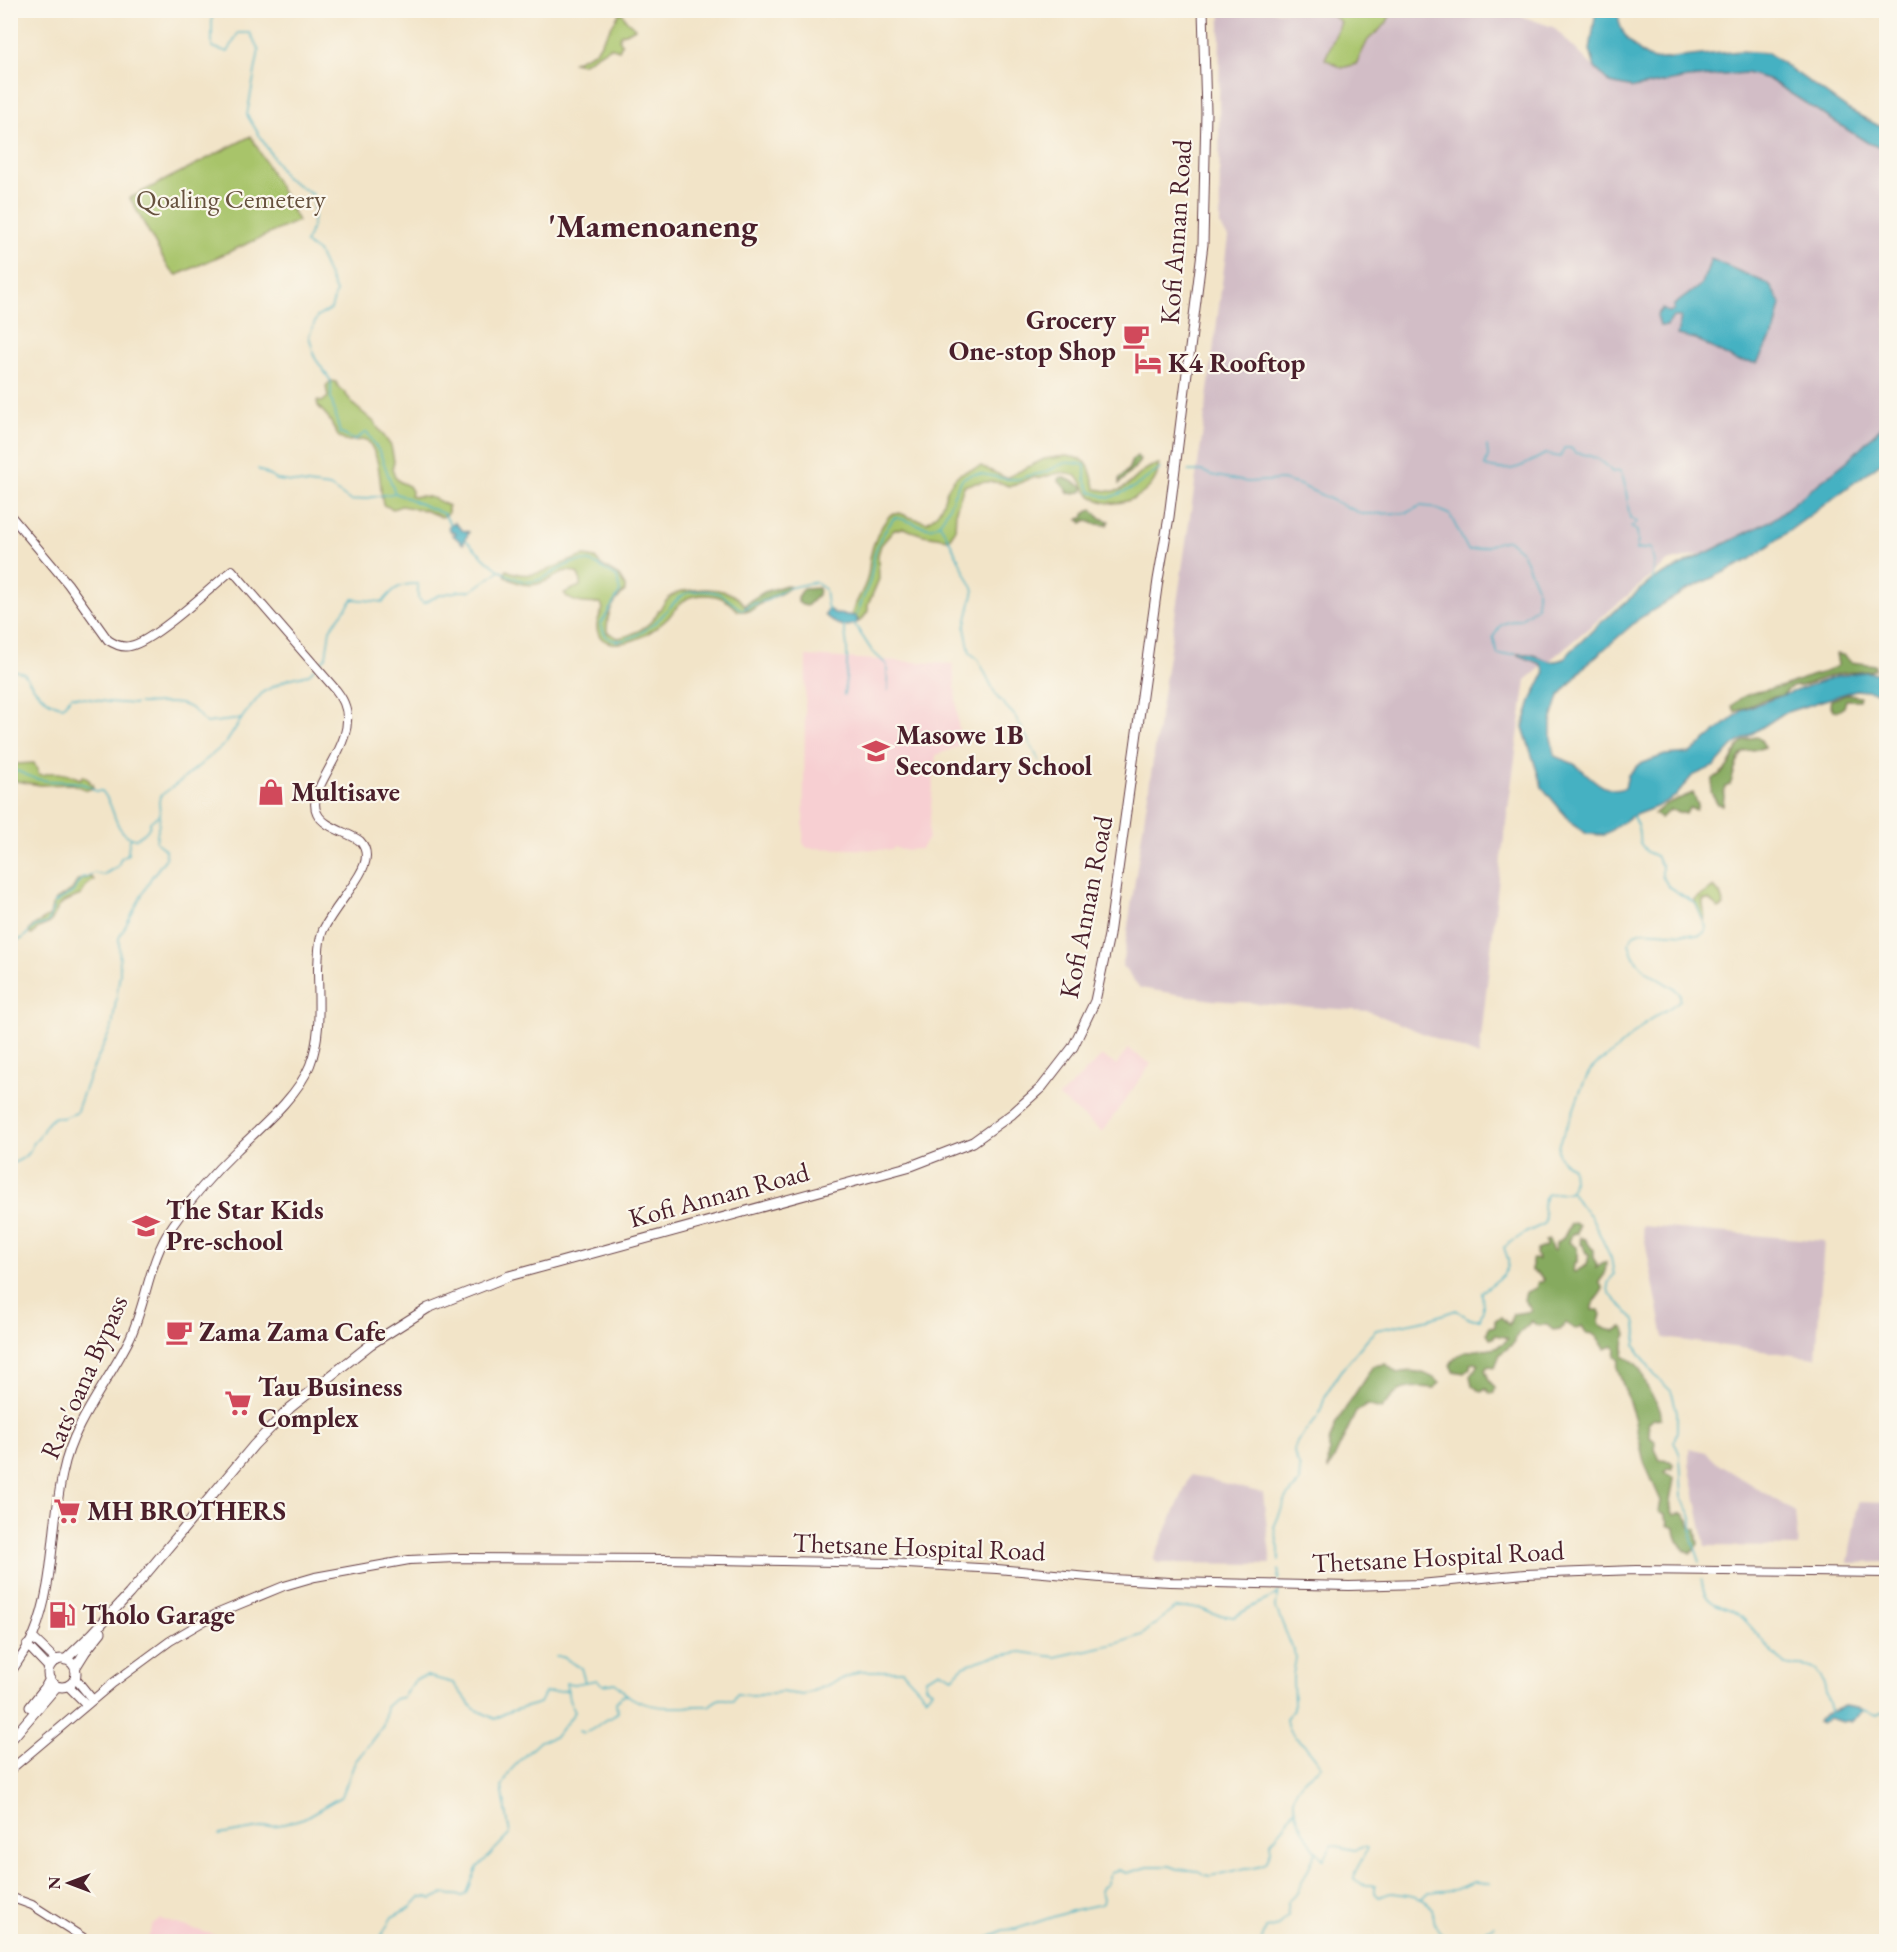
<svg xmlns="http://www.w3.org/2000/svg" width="1897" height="1952" viewBox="0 0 1897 1952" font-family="'EB Garamond',serif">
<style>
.built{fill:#f7cfd2}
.industrial{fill:#d2bdc6}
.green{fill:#a8c46b;stroke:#79724b;stroke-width:1.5}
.forest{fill:#86aa5f;stroke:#686445;stroke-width:1.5}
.water{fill:#45b1c2;stroke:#486876;stroke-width:1.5}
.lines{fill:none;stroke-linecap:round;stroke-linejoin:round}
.stream{stroke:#45b1c2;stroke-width:1.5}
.tertiary-casing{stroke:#633d43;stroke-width:10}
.secondary-casing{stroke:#633d43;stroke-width:10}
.primary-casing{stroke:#633d43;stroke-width:11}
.tertiary{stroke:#fff;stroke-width:8}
.secondary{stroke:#fff;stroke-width:8}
.primary{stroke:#fff;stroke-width:9}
.labels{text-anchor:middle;stroke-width:4.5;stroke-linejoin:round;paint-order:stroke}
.park-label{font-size:27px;fill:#66513e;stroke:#fbf7ec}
.street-label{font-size:27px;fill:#4a1f2b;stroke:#fbf7ec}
.poi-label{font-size:27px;font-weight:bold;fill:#4a1f2b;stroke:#fbf7ec;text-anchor:start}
.district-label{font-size:33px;font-weight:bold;fill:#4a1f2b;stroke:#fbf7ec}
</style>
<rect width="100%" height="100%" fill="#fbf7ec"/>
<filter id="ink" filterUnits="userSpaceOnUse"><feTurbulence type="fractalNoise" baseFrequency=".0167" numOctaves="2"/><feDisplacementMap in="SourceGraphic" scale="12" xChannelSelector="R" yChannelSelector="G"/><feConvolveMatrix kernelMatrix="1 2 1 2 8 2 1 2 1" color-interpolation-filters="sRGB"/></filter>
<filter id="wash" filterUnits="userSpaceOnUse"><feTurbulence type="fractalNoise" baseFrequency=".008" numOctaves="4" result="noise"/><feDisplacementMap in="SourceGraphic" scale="24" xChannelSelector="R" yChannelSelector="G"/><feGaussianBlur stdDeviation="1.35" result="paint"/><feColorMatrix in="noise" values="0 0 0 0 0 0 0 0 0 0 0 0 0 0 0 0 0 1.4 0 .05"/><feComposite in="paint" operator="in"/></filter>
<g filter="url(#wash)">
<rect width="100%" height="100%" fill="#f2e4c8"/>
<path class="built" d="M806,656L953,664L960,746L936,755L928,838L921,849L901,850L894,847L892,850L807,848L803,843Z
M1128,1049L1151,1064L1102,1132L1059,1097L1102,1056L1116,1065Z
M160,1919L235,1941H147L153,1925Z"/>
<path class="industrial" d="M1222,11H1327L1341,22L1356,63L1368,40L1386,24L1392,11H1506L1553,27L1610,83L1633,88L1688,78L1746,73L1768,79L1868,143L1886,150V422L1847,461L1772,520L1702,554L1668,562L1526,680L1501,859L1479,1056L1368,1011L1212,1000L1140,988L1122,966L1202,437L1228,237L1220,226L1219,105L1220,21Z
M1642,1226L1824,1241L1816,1358L1664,1338Z
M1689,1448L1706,1452L1718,1464L1795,1512L1798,1547L1705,1546L1689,1464Z
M1191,1475L1263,1493L1271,1564L1158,1563L1153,1560Z
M1858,1502L1886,1503V1562L1848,1563Z"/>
<path class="green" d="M621,11L626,20L635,28L628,32L621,34L619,39L622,44L619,50L610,47L582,64L573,62L596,51Z
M1327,11L1392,10V11L1386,24L1368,40L1356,64L1342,68L1325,59L1341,22Z
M251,136L298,221L177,275L168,267L130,198Z
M331,381L336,382L339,388L344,392L355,406L374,422L391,446L394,461L392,469L395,477L400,482L409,486L412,491L410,495L413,497C426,494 437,499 448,506V513L445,516L441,517L424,510L401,506L393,509L383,505C379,484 382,458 367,440L345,441L338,436L328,417L318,406L317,401L322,402L328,397L326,386Z
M1066,456C1093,459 1088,468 1096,489C1103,490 1112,493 1120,490C1135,483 1140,468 1159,464C1158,468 1158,474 1156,477C1146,499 1113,511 1093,497C1081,490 1085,476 1067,473C1057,471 1050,476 1041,478C1032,479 1039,476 1031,478C1024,480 1017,486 1009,486C1008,486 1002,483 1001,483C990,481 974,482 964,486L956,510L955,530L949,539L923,535L903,528L894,530L881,545L878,555L879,579L868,605V611L862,620L858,622V619L851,617C853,605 862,594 866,582C869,575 869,566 870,558C873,542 879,528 890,515L900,513L909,517L927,522C950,507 939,492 958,475C965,470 973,470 981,466L1006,478L1044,459Z
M585,556L595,558L601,565L619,576L625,586V591C611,604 607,614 607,632L618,638C630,636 646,629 654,618C660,609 666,598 676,593C682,590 688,591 694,590C714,587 738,590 748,611H738C726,599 719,594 702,595C697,596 692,596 688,598C680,602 674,611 668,618C655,630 637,642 619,643C612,644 603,642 599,635C594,626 599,617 603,609L601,603C589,604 570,604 564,593L580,586L581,582L578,574C575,573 572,571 569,571C563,570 560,574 556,576C537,587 525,588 506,577L505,573L507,570C535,584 558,562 585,556Z
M11,762L16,764L34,763L39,774C49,776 40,775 49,773C59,772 72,775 80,779L83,776L90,781V784H93V788L87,790L72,784L40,785L11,780Z
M91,877L94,880L86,886L81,895L64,902L58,908L50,923L38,928L32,935L30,934L29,931L34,925L50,916L52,906L56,900L72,890L78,880Z
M1714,887L1720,894L1724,906L1719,909L1709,900H1703C1702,908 1706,912 1704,922L1694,900Z"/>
<path class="forest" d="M1137,456L1140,460L1138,464L1119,484V479L1128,470L1132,460Z
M1063,477L1084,487L1083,491L1075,494L1069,493L1058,480L1059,478Z
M1092,509L1100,518L1109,521L1107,525L1094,524L1087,520L1082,523L1078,519L1083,518L1085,517L1084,514Z
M786,585L790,587C781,596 770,597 760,604C754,607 755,610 748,611L745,606L748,602L764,592Z
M819,588L818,595L807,606L802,605L798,602V597L803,589Z
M1836,654L1843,655L1851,662L1875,665V669C1866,674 1854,671 1843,673C1828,675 1815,682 1801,686C1792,686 1788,688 1783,695L1763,700L1735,712L1732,707C1742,690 1769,691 1786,685C1794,683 1800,679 1808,677C1819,673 1828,673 1838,665Z
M1848,694L1860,696L1859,700H1846L1844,707L1838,711L1833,710L1830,704L1831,700Z
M1757,737L1761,740L1765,747C1758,750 1751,749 1745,752C1737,755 1734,776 1730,785L1725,787L1723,805L1718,804L1711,792L1713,779C1718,775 1724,772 1728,766C1737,753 1736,739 1757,737Z
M1693,793L1698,805L1696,810L1689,808L1686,814L1671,810L1660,818L1654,814L1666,804Z
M1575,1223L1579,1226L1577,1234H1572L1569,1242L1577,1248V1262L1574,1263L1573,1271L1575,1272L1587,1265L1589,1254L1586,1253L1583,1245L1581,1244L1580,1238L1585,1239L1593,1250V1258L1597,1264L1596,1268L1603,1262H1606L1605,1274L1599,1282L1603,1289L1592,1306V1310H1599L1601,1315L1599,1320L1600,1325L1606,1329L1615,1331L1622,1327L1625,1329L1627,1335L1625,1338L1623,1357C1627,1358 1632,1360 1635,1363C1643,1370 1644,1380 1648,1389C1653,1400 1662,1405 1661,1418L1653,1419L1648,1423L1650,1437L1656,1442L1655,1449L1660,1460L1670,1461L1673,1464L1672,1469L1668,1468L1664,1473L1674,1478C1673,1491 1666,1503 1674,1515L1683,1513L1689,1520L1690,1526L1696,1530L1698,1544L1690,1554C1682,1550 1675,1538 1675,1528L1667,1525L1668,1521L1665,1518V1514L1659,1511L1661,1501L1644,1462L1634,1417L1617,1367L1619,1360L1615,1357L1616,1348L1613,1346L1605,1349L1598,1338L1591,1333L1587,1334L1582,1326L1575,1329L1566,1323L1560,1329L1553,1330L1547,1325H1536L1532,1321L1518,1334L1513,1344L1500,1354L1495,1367L1488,1366L1485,1370L1490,1382L1495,1387L1494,1393L1490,1394L1486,1389L1481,1392L1472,1385L1470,1376L1477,1368L1478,1363L1473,1362L1470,1364V1368L1464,1373L1453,1371L1450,1365C1462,1341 1492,1357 1508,1339L1505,1337L1495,1335L1493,1338H1490L1487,1333L1489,1327L1495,1326V1320L1501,1317L1509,1325L1513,1314L1532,1311L1524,1300L1526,1292L1536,1288L1538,1282H1542L1544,1280L1539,1274L1532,1271V1260L1533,1259L1538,1260L1536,1254L1537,1250L1546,1246L1545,1241L1549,1240L1552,1250L1555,1251L1556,1243L1563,1238L1571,1224Z
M1386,1364L1397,1373C1413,1369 1427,1371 1440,1383L1434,1388C1424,1387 1409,1386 1399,1391C1394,1394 1386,1404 1381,1409L1367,1405L1356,1412L1328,1471L1329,1443L1336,1423L1373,1366Z"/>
<path class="water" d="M1619,11C1615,31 1637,52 1653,60L1740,51L1768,53L1849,110L1879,126L1886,127V150L1868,143L1768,79L1746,73L1688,78L1633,88L1610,83L1595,68L1590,50L1596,11Z
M1711,259L1769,284L1781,304L1775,331L1757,363L1736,361L1696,339L1677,335L1681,317H1673L1667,326H1660L1657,315L1662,309L1668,312L1673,311L1674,305L1702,284Z
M1886,422V459L1751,559L1685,591L1640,618L1586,665L1559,696L1551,722V738L1555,756C1561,759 1568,761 1574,764C1590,774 1603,796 1625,788L1628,775L1640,764L1665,755L1690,753L1744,709L1837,676L1865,672L1886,674V693L1856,690L1784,713L1733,746L1715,766L1692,776L1676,796L1656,807L1632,816L1604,835L1587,834L1573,825L1542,787L1523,727L1531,701L1545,672L1541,664L1516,654C1537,650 1546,667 1563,659L1597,626L1652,580L1772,520L1847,461Z
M454,522L462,530L469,532L463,544L453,535L456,533L451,532L448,528Z
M828,609L836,614L856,616L858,622C847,630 834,625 825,615Z
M1844,1706L1862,1709V1712L1850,1722H1843L1829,1718L1821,1724L1817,1722L1824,1715Z"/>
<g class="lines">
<path class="stream" d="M209,10L212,17V47L228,52L238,33H250L259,50L247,115L285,177L312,194C315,212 315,226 305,243L318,252L336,292L331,309L317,317L309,336L315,358L331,381V398L340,433L354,440L367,432L380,453L395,493L444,514L452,527
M1487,446L1488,456L1485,466C1511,474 1522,467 1545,454L1560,457L1564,448H1571L1575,453C1589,454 1604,460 1612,472L1620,471C1627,483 1627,504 1630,518L1637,522L1631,527L1637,531L1638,541L1636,550L1651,548L1654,562L1653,581
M258,469L277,480L330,487L351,501L395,493
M1188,471H1202L1211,475L1247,482L1282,480L1300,485L1362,514L1407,513L1420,506L1432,507L1450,515L1468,550C1483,550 1493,542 1508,540L1522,552L1537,587V607L1520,619L1502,624L1493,637L1498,655L1516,654
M940,524C953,545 962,568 974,590L965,628L970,653L978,659L997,697L1015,716L1040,762
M466,540C483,556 499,575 523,581C547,587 566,553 593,563C601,566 609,573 617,577L620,592L601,624C603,630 604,636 610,639C625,646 650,628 660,618C667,611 675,600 683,595C687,592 697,591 701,591C724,590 726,600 742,610L750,605L768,600L788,588L815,582L825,589L827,605L829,610
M856,616L870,581L875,552L881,537L894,518C907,517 921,530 933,527C949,522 953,485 965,477C980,468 1001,482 1018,479C1023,478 1027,475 1032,475C1036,474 1041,474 1045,472C1052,470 1059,464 1066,463C1071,462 1079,464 1085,465V479L1091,492L1109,498L1133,488L1160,469
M843,625C850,648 847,672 844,695
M855,625L872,651L887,665L888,690
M318,665L326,657L330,629L353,599L383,602C393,589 400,583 418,584V598L423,603L440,595L459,591H471L499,571
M10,669L24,673C33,688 45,704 63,706L72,696L108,702L135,704
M139,703C155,705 180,699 192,709C198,713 201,719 206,723L241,719
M10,770C20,770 28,777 37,779C56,784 80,777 96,791H102C117,807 111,832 135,839C142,835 150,831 150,822L160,814L159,802L160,796L182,780L226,743L244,715L263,692L288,679L309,674L314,669
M10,941L22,939L35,926L45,924L49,921L54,903L73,892L77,884L83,877L87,878L94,873L103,875L118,866L121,858L128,854L129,841L132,838
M10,1164C23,1160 30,1154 34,1141C45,1134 41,1125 55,1117L62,1118L76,1113L89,1077L112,1027L120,973L119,938L151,878L166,858L165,850L156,842L160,816
M1571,1191L1580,1205L1591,1216L1611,1258L1614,1275C1594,1293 1628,1306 1635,1321C1638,1330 1637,1337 1635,1346L1656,1377L1671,1391L1673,1397L1677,1412V1431L1674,1441L1680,1455L1682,1498L1692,1517V1539L1700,1562
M1279,1561V1549L1274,1527L1286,1499L1299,1483L1300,1468L1295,1457L1294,1450L1297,1442L1319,1415L1326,1394L1339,1373L1368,1338L1376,1330L1430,1319L1456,1310L1470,1319H1480L1483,1310L1482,1292C1491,1284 1511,1274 1508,1260C1507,1255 1505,1252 1504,1247L1525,1233L1544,1224C1548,1211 1538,1210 1547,1195C1555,1191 1563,1196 1571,1191L1573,1182L1572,1168C1548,1153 1559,1143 1569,1122C1576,1106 1580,1087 1590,1071C1596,1063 1607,1057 1615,1051C1627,1041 1637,1030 1649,1020C1660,1013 1670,1009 1680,1000V993C1658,976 1636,973 1629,943L1634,934L1642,931L1699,935L1705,932L1706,927L1696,904L1669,887L1662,876V866L1656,856L1647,852L1640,843L1638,827L1632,815
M1702,1579C1702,1586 1703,1592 1707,1597C1714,1607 1726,1606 1735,1612C1755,1625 1765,1650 1784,1663C1793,1668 1807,1664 1815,1670C1828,1680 1825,1701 1831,1714
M1278,1580L1279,1570
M1278,1588L1276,1608L1296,1657L1293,1675L1294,1709L1286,1718C1287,1733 1295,1736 1305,1746C1311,1752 1316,1759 1321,1766C1312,1773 1299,1782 1295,1793C1289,1812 1311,1846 1324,1860L1332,1845L1355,1850L1363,1847L1368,1848L1355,1872L1354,1879C1361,1884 1366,1886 1375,1885V1893L1379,1897C1383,1896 1388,1893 1392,1893C1403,1894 1425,1896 1431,1907C1434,1913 1433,1920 1436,1926C1439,1932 1444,1935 1446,1942
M556,1657H563L581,1668L585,1682
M1860,1711L1864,1710L1877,1715L1886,1710
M579,1731L583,1733C593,1731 595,1727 602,1722C608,1718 612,1719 617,1713L616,1702L622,1696L627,1695
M219,1835L284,1824L304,1818L342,1796L355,1762L383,1726L386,1707L395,1699L403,1697L416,1679L427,1676L453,1683L473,1708L495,1719L505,1713L540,1703L545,1693L568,1690
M1422,1898L1428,1892L1454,1890L1474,1882L1489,1883
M1446,1940L1457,1942L1495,1926
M378,1942L392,1917L411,1907L420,1897H428L432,1899L443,1894L463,1896L467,1893L477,1868L510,1834L502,1787L510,1771L522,1758L540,1741L555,1737L575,1712L569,1699L566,1683L574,1684L597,1680L603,1685L615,1683C620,1687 624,1693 629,1696C644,1707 668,1708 685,1707C694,1706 700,1705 709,1706C718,1698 722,1697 733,1701L737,1694L753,1696L781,1692L803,1695L861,1671H902L926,1697L932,1690L925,1686L926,1678L941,1671L953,1677L963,1666L991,1657L1021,1652L1055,1657L1119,1643L1142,1635L1175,1608H1199L1213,1614L1234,1617L1251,1607L1277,1595
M980,1942L1003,1930L1016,1929L1074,1910L1102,1904L1103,1898L1100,1891L1102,1887L1106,1885L1111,1872L1119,1870L1126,1873L1152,1866H1170L1178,1869L1199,1871L1204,1875L1211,1876L1246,1868H1254L1266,1863L1271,1851L1270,1843L1284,1827L1294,1810
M1261,1942L1266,1928L1278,1925L1288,1916L1287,1902L1297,1893L1316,1852"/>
</g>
</g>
<g filter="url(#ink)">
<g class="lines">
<defs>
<path id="tertiary" d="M10,515L68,584L108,640C114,644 122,648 130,646C153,642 212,587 232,570L336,690C339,694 342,698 344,703C361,743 304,787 317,813C324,828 348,832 360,841C376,858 356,880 346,895C338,906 329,918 323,930C318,941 319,956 318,967C318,1000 322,1034 310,1065C298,1096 261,1127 237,1150C213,1173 192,1197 173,1225C149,1259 147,1301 130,1338C108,1383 73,1422 63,1472C51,1524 55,1584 34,1634C28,1648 18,1661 10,1674
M32,1637L57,1661
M27,1645L49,1668
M10,1897L32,1905L90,1942"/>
<path id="secondary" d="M75,1678L92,1699
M68,1686L86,1704
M10,1770L113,1683L170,1641L216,1614L284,1586L315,1577L409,1560L456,1558L666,1559L889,1563L997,1569L1112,1579L1170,1582L1349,1586L1420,1584L1525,1574L1636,1570L1886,1573"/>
<path id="primary" d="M48 1673a14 14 0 1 1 28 0a14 14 0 1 1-28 0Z
M65,1660L92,1634L129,1594L254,1445L290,1408L371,1344L428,1308L509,1276L911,1166L973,1142L1012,1114L1042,1087L1073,1047L1095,1001L1109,935L1158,580L1169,517L1203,244L1206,112L1203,10
M75,1668L85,1652L101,1632
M30,1707L45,1688L50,1679
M10,1741L57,1686"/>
</defs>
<use href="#tertiary" class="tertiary-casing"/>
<use href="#secondary" class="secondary-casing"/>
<use href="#primary" class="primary-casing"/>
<use href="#tertiary" class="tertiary"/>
<use href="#secondary" class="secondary"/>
<use href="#primary" class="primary"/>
</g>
</g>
<defs>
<symbol id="cafe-bare" viewBox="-9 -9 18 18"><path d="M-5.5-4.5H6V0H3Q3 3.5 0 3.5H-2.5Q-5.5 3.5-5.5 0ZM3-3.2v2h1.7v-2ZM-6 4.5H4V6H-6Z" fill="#d1495b" stroke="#fbf7ec" stroke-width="2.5" paint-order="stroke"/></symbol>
<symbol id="hotel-bare" viewBox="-9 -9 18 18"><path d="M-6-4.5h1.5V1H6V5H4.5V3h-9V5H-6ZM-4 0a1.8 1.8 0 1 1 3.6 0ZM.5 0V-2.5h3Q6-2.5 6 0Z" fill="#d1495b" stroke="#fbf7ec" stroke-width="2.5" paint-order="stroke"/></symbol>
<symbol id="school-bare" viewBox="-9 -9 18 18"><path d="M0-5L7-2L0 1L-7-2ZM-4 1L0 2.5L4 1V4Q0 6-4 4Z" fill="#d1495b" stroke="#fbf7ec" stroke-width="2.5" paint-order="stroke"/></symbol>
<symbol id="shop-bare" viewBox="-9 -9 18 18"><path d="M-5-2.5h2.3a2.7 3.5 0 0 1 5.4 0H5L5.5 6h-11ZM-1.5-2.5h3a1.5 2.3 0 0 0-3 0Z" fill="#d1495b" stroke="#fbf7ec" stroke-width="2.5" paint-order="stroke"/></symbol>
<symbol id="supermarket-bare" viewBox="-9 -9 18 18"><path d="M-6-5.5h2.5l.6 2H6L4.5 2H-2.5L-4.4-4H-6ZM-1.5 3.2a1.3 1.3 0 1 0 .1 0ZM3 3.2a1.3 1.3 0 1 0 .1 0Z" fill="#d1495b" stroke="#fbf7ec" stroke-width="2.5" paint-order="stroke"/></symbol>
<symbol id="fuel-bare" viewBox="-9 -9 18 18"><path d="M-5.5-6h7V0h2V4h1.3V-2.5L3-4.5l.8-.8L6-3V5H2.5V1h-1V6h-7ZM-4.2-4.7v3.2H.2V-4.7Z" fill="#d1495b" stroke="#fbf7ec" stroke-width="2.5" paint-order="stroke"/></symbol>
</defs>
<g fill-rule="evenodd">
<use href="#cafe-bare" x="1117" y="317" width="38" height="38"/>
<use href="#hotel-bare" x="1129" y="344" width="38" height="38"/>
<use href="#school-bare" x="857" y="732" width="38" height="38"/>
<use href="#shop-bare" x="252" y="773" width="38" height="38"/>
<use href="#school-bare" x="127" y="1207" width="38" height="38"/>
<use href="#cafe-bare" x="160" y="1313" width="38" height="38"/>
<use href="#supermarket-bare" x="219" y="1384" width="38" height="38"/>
<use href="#supermarket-bare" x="48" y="1492" width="38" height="38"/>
<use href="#fuel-bare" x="43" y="1596" width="38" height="38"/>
</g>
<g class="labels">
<g class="park-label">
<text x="231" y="208">Qoaling Cemetery</text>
</g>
<g class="street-label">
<text transform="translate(1176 232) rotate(-86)" y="9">Kofi Annan Road</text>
<text transform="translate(1086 907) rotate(-79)" y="9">Kofi Annan Road</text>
<text transform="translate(719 1195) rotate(-15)" y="9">Kofi Annan Road</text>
<text transform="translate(84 1377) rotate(-66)" y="9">Rats'oana Bypass</text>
<text transform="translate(919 1547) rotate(2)" y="9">Thetsane Hospital Road</text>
<text transform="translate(1438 1557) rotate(-3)" y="9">Thetsane Hospital Road</text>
</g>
<g class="poi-label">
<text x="1116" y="329" text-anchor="end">Grocery<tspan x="1116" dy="31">One-stop Shop</tspan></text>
<text x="1168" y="372">K4 Rooftop</text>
<text x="896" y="744">Masowe 1B<tspan x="896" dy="31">Secondary School</tspan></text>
<text x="291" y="801">Multisave</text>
<text x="166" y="1219">The Star Kids<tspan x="166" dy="31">Pre-school</tspan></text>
<text x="199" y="1341">Zama Zama Cafe</text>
<text x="258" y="1396">Tau Business<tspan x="258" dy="31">Complex</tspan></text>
<text x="87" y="1520">MH BROTHERS</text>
<text x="82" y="1624">Tholo Garage</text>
</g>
<g class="district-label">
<text x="653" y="237">'Mamenoaneng</text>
</g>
</g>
<rect width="1897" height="1952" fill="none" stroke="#fbf7ec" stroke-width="36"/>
<g transform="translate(69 1883) rotate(270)" stroke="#fbf7ec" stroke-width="4.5" paint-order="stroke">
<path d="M0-4.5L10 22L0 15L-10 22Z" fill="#4a1f2b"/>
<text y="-9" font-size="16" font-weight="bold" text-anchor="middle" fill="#4a1f2b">N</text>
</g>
</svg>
